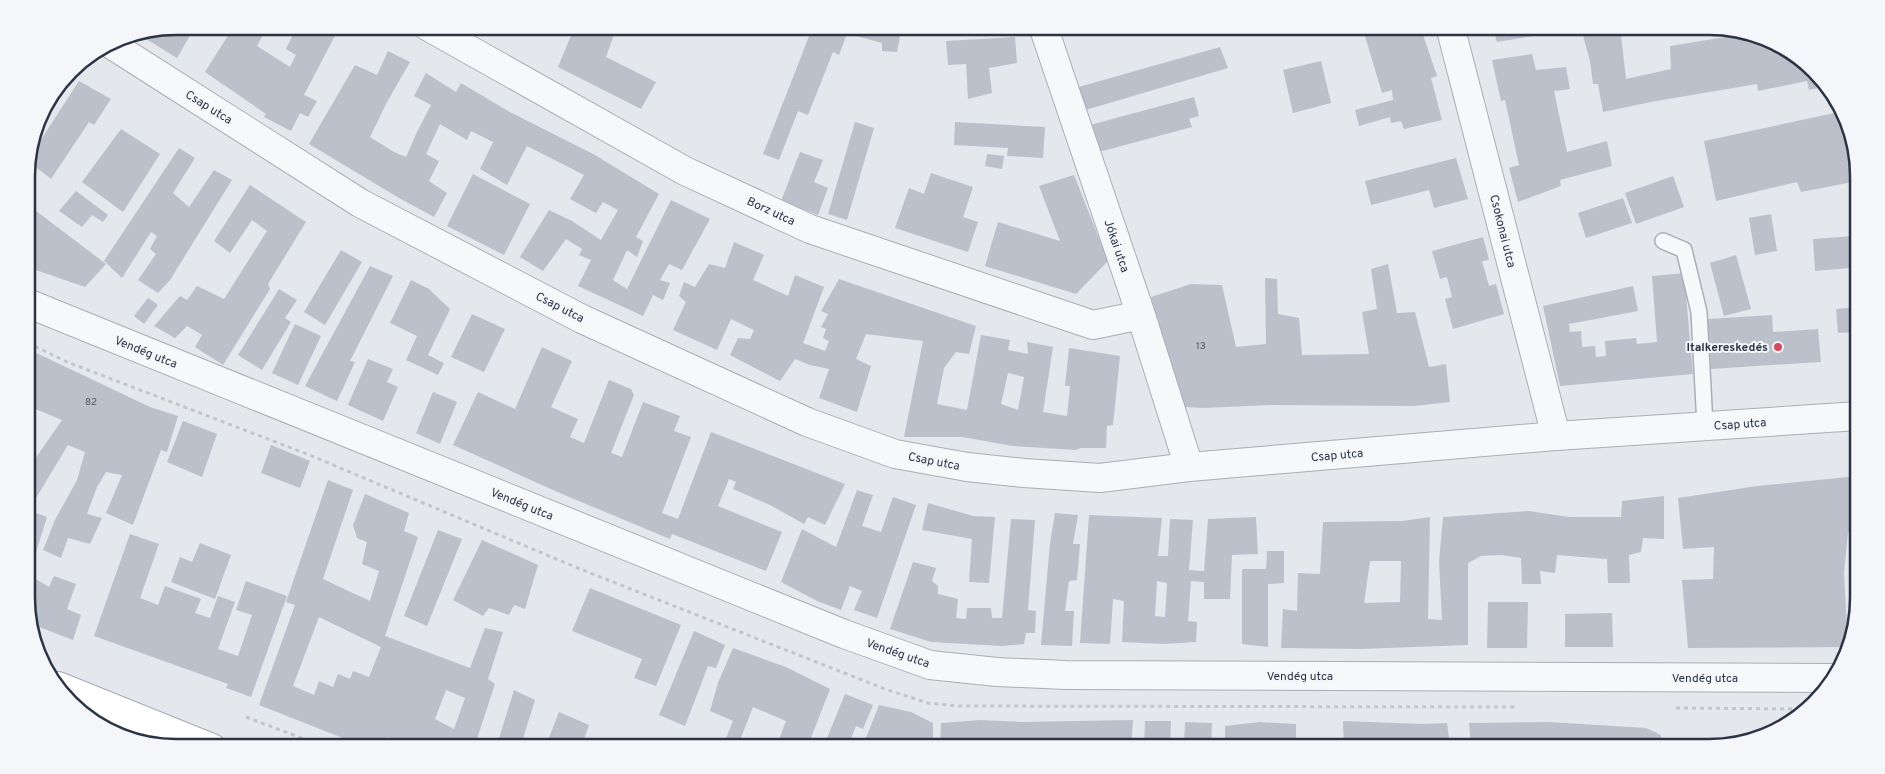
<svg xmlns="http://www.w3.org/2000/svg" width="1885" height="774" viewBox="0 0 1885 774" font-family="Overpass,sans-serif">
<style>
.building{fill:#bbc0ca;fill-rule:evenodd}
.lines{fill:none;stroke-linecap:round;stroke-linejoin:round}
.lane-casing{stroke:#a9aeb7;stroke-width:18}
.street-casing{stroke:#a9aeb7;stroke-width:30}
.primary-casing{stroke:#a3abb8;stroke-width:30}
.path{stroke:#c2c5cb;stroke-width:3;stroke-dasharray:4 4;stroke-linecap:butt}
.lane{stroke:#f7f8fa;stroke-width:15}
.street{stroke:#f7f8fa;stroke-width:28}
.primary{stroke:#fff;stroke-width:28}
.poi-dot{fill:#d1495b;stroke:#f4f6f9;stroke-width:2}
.labels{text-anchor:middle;stroke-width:4;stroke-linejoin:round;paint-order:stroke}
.number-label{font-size:10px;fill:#4f5766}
.street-label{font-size:12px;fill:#2b3445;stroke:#f4f6f9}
.poi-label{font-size:12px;font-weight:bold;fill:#2b3445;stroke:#f4f6f9;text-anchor:end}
.rim{fill:none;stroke:#2b3445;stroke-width:2.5}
</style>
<rect width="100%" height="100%" fill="#e4e7ec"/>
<path class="building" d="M176,26H190L187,31L191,34L177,58L146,39L152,31Z
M234,26H268L257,46L290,67L296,55L286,49L296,28L293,26H340L304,95L317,101L308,117L300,113L291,131L264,117L266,114L205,72Z
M575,26H617L606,57L656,82L641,109L558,67Z
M813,26H820L846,36L839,55L833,52L808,115L798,111L779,160L763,154Z
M855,26H918L916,36H900L897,52L882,51V43L852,35Z
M1362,26H1420L1437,76L1431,78L1442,120L1404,129L1401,121L1391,123L1390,117L1359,126L1355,110L1393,100L1392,90L1382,93Z
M1492,26H1620L1626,79L1671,69L1670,46L1750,33L1758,34L1800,57L1828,86L1809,90L1807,81L1758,91L1757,84L1656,101L1603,112L1598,84H1593L1590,61L1581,28L1497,42Z
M1015,37L1017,63L989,68L992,93L968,99L966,64L948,65L946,41Z
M1220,47L1228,68L1082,111L1075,88Z
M388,51L410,62L387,102L370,137L394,152L406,157L418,130L431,105L414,96L426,73L456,92L461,83L508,111L595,155L659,194L636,237L643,241L637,257L627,250L613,280L627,289L671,200L710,219L682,270L669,264L660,280L670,283L663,300L653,295L643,316L578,286L591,260L579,255L582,249L566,239L543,271L520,257L549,210L572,221L601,240L618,210L603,202L596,213L570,199L584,175L527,146L507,185L480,169L493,142L471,131L467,140L440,124L426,154L439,161L429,181L447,193L434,217L399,198L309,144L355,65L377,75Z
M1532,54L1536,70L1566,67L1570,89L1554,91L1567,152L1607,141L1612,166L1560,180L1561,186L1518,202L1509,168L1519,165L1505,100L1501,101L1492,60Z
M1321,61L1331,103L1293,113L1283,70Z
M79,81L111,99L94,125L89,122L51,179L28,161L29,158Z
M1194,97L1199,116L1189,119L1192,127L1099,152L1090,125Z
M1839,112L1857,156L1858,181L1801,192L1797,182L1716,201L1704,141Z
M855,122L874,128L847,220L828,214Z
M955,122L1045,127L1043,158L1007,156L1008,148L954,145Z
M121,129L160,154L123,212L82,182Z
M179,148L195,158L173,193L189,207L214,170L232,180L170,280L158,293L138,280L156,254L150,249L157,236L151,232L122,278L104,261Z
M800,152L823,160L814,182L828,188L818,215L781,201Z
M987,154L1004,156L1002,169L985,166Z
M1456,158L1468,199L1434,208L1429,190L1371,205L1365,181Z
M931,173L973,187L963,217L978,222L968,252L895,228L909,188L924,194Z
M473,174L530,204L504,255L447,226Z
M1074,175L1108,261L1076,294L985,266L998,222L1060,241L1039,186Z
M1673,176L1684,207L1636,224L1625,193Z
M250,185L306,222L268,284L270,289L223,365L195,347L202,335L187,326L175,338L154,326L180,296L187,300L197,286L224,299L267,231L252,220L230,253L214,241Z
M76,191L108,215L103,222L92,215L82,227L59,211Z
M1623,198L1632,223L1586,238L1578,213Z
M27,204L106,264L85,287L27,267Z
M1771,214L1777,251L1755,255L1749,218Z
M1858,226V288L1852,289L1850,268L1815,271L1813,239L1854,236V227Z
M1483,237L1489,260L1482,261L1489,286L1496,284L1504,314L1453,329L1445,299L1452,297L1447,277L1440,279L1432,251Z
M734,242L764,255L753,280L788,296L795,275L824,287L803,343L825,351L829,341L823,338L826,329L821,327L828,314L821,311L839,279L976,326L969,354L956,352L944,368L937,404L967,410L981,335L1010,340L1008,350L1028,354L1027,342L1053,347L1043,412L1067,416L1070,386H1065L1069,348L1120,356L1113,425L1107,426L1106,448H1081L1076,450L1013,446L962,437H904L923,341L866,334L856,359L871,366L857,412L819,398L829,369L810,365L795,359L780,381L730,355L738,338L750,339L754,330L731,319L717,350L673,330L686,302L679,296L684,282L695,287L709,264L725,268ZM1008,373L1024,377L1018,410L1001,404Z
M341,250L362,262L325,325L304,312Z
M1736,255L1751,309L1724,316L1710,263Z
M1388,264L1397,313L1415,312L1429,367L1446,364L1450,402L1414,406L1269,405L1204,408L1184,407L1151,297L1191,284L1222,285L1236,347L1266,344L1265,278L1277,279L1278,314L1299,318L1302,355L1369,354L1362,312L1377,309L1371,269Z
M370,266L393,276L350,361L355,362L337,401L305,386Z
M1684,273L1693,374L1560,386L1543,306L1633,286L1638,311L1569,324L1570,332L1581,331L1582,347L1595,346L1596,357L1606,356L1605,341L1636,338L1637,344L1657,342L1652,276Z
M411,280L429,289L450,309L428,355L444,363L438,375L406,360L417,336L390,323Z
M279,289L297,300L285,318L291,322L262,370L238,355Z
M148,298L158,305L144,324L134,316Z
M1858,307V332L1838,333L1836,309Z
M472,314L505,329L484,372L451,357Z
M1772,315L1773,332L1818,329L1821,362L1711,369L1708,319Z
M295,324L321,336L298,385L272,373Z
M542,347L572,361L551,407L578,419L570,437L584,443L609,380L631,389L634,395L611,453L622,457L643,402L680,416L674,431L691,437L662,513L678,519L711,432L845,484L825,525L808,517L804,524L770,505L733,489L736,482L729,479L718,506L782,532L766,571L672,534L670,539L562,494L453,445L478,392L515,409Z
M28,349L150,407L178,416L167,452L161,450L133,525L106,513L122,475L106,472L97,487L87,514L102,518L90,544L68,538L61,558L43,550L55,520L77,480L85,452L68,445L36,498L28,499V469L62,420L28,406Z
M368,359L393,369L387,382L398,387L383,421L348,405Z
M433,392L457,402L440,444L416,433Z
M183,421L217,434L202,477L167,462Z
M271,445L310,461L300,488L261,473Z
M1858,476L1859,531L1848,532L1844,573L1848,647L1688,648L1682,580L1713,579L1714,547L1683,549L1678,498L1757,486Z
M328,480L353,490L323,579L370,601L379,571L362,564L367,542L357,538L353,525L365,494L409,513L404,531L418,537L385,636L470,668L485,628L503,632L488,679L495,684L474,748H399L401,742L387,737L383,748H368L259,705L295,605L286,602ZM319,617L381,647L369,677L353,671L350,679L338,674L333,687L319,681L314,695L293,686ZM446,690L465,698L454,729L435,719Z
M857,490L873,495L862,526L881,532L893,497L916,505L877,618L854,610L862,591L850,586L841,610L817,601L781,582L802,529L836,547Z
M1664,496V539L1643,538L1641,552L1629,555L1630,583H1608L1607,559L1557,555L1555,573L1540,571L1541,584H1522L1521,558L1501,555L1481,556L1468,563V645L1361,649L1281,648L1283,609L1297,611L1298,573L1320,574L1323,522L1402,521L1430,517L1428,619L1442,620L1439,562L1443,517L1529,511L1569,517H1621L1622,501ZM1370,561H1401L1400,602L1364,603Z
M928,503L973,516L995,517L989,583L969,582L972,539L922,530Z
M28,510L47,517L29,575Z
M1055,513L1078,515L1073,544H1080L1077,580L1069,581L1065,611H1074L1072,646L1041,645L1050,543Z
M1089,515L1162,518L1158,556H1168L1170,519L1193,520L1189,570L1204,571L1208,519L1256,517L1258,554L1232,555L1230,599H1204V582L1191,581L1188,621L1197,622L1196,642L1163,644L1122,642L1124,601L1113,599L1110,644L1080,643ZM1157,581L1167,583L1165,617L1155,616Z
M1011,519L1035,520L1028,610L1036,611L1035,633H1026L1024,644L1002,646L931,642L890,629L913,562L936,568L932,581L938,586V594L958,599L956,618L966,619L967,608H991L992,618H1002Z
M438,530L462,539L427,626L404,616Z
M130,534L159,544L140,598L158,605L165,586L201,599L195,613L210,618L218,596L235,602L218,649L238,656L252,615L236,610L246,581L287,596L251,697L226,688L228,684L94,636Z
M482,540L538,565L525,609L514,605L509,615L489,608L483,616L453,600Z
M200,543L231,555L215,599L171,582L180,557L192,562Z
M1267,551H1284V583L1268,584V647L1242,644V569H1266Z
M29,575L49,587L54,576L76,584L67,609L81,615L73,640L29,623Z
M590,588L681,625L656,686L634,678L642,659L572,631Z
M1488,602H1528L1527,648H1487Z
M1612,613L1613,647H1565V614Z
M694,631L725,645L716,668L708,666L685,726L659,715Z
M733,648L786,667L830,689L807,748H776L786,721L753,707L737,748H722L733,721L710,711L718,683Z
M514,690L535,700L520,748H496Z
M845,694L873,705L863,729L856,726L847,748H823Z
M879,705L911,712L933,723V748H903L890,743L888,748H862Z
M559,712L589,725L581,748H545Z
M980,720L1021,722L1133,720L1131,748H940L941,723Z
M1145,721H1171L1170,748H1144Z
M1343,721L1422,724L1447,723L1450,747L1344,748Z
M1185,722L1212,723L1211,748H1184Z
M1260,722L1296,724V748H1267V744H1254V748H1225V726Z
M1549,722L1646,728L1661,735V747H1471L1469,723Z"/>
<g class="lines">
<defs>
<path id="lane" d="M1663,241L1684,250L1699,312L1705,426"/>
<path id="street" d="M427,26L685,171L810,229L1093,325L1141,315
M1043,26L1141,315L1189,467
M1450,26L1556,436
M109,43L360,203L582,319L807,422L895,454L967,467L1024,473L1100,478L1189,467L1556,436L1858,416
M27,303L844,634L930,665L997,672L1066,675L1834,678"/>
<path id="primary" d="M58,686L212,748"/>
</defs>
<use href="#lane" class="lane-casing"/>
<use href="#street" class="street-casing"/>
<use href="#primary" class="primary-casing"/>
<path class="path" d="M36,129L48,102
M28,343L67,362L307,454L580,569L885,689L928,703L958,706L1517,707
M1676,708L1808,709
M246,717L320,745"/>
<use href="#lane" class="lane"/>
<use href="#street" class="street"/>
<use href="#primary" class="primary"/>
</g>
<circle class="poi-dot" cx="1778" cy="347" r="5"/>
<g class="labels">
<g class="number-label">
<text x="1201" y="349">13</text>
<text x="91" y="405">82</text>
</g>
<g class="street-label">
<text transform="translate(209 107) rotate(32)" y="4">Csap utca</text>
<text transform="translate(771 211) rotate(25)" y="4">Borz utca</text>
<text transform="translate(1503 231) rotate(76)" y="4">Csokonai utca</text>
<text transform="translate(1117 246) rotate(71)" y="4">Jókai utca</text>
<text transform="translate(560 307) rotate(27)" y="4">Csap utca</text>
<text transform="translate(146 352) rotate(22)" y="4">Vendég utca</text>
<text transform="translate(1740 424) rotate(-4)" y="4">Csap utca</text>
<text transform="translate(1337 455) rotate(-5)" y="4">Csap utca</text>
<text transform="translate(934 461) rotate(11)" y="4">Csap utca</text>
<text transform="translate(522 504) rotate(22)" y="4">Vendég utca</text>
<text transform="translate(898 653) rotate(19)" y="4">Vendég utca</text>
<text x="1300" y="680">Vendég utca</text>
<text x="1705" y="682">Vendég utca</text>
</g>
<g class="poi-label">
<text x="1768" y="351">Italkereskedés</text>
</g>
</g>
<path d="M0 0H1885V774H0ZM176 35H1709A141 141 0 0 1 1850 176V598A141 141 0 0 1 1709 739H176A141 141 0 0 1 35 598V176A141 141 0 0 1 176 35Z" fill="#f4f6f9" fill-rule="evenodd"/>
<path class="rim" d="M176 35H1709A141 141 0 0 1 1850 176V598A141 141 0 0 1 1709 739H176A141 141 0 0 1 35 598V176A141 141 0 0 1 176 35Z"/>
</svg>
